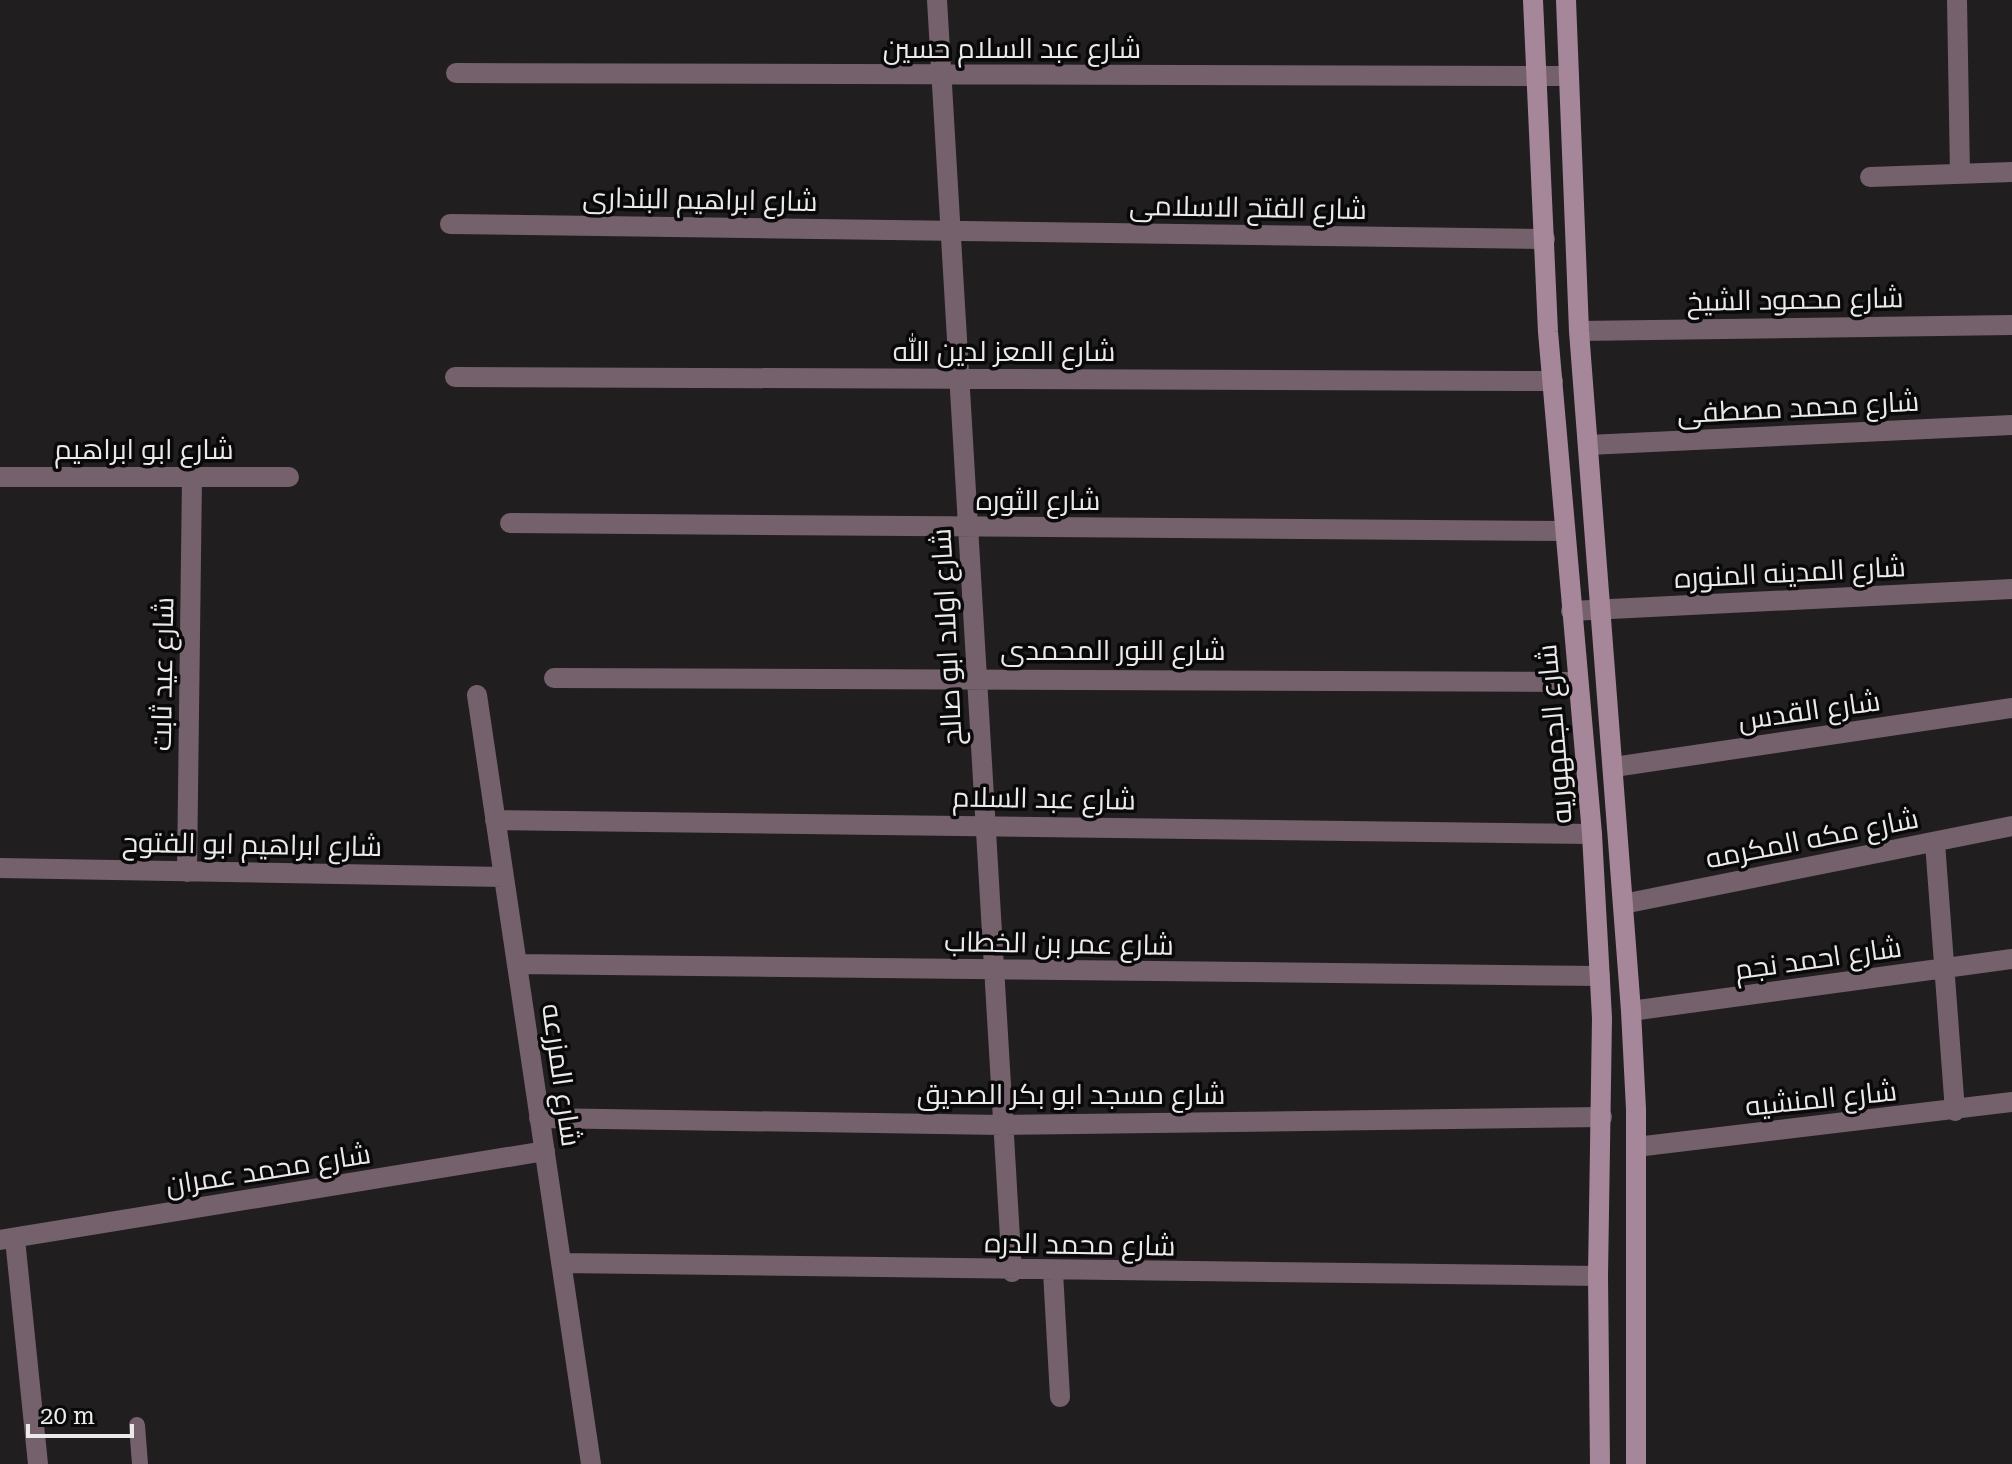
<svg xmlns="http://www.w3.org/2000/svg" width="2012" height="1464" viewBox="0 0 2012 1464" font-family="'Roboto Serif',Cairo,serif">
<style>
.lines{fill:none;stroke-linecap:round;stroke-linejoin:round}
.lane{stroke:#75616c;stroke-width:16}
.street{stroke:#75616c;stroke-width:20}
.secondary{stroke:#a68699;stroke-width:20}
.labels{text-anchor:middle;stroke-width:7;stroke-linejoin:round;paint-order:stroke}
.street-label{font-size:28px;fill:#ebe9ea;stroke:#0a0909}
</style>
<rect width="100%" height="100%" fill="#211e20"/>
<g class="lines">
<path class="lane" d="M137,1425L140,1464"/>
<path class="street" d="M937,0L1012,1272
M1957,0L1960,174
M456,73L1569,76
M1870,177L2012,172
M450,224L1545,239
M1579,331L2012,325
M455,377L1553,381
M1588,445L2012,425
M0,477H289
M510,523L1565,531
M1571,611L2012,589
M554,678L1576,682
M477,695L591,1464
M1614,767L2012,708
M495,820L1592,834
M1935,843L1955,1111
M0,868L504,877
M187,872L192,477
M1623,904L2012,826
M517,964L1600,976
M1631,1011L2012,959
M539,1118L1003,1125L1602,1117
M1636,1147L2012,1102
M15,1239L38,1464
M0,1240L545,1151
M561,1263L1598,1276
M1053,1272L1060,1397"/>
<path class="secondary" d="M1533,0L1548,332L1592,834L1602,1018L1598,1276L1600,1464
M1566,0L1579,331L1631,1011L1636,1109V1464"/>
</g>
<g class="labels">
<g class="street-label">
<text x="1012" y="58">شارع عبد السلام حسين</text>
<text transform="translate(700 199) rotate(1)" y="10">شارع ابراهيم البندارى</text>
<text transform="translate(1248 207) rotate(1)" y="10">شارع الفتح الاسلامى</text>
<text transform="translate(1795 299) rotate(-1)" y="10">شارع محمود الشيخ</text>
<text x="1004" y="361">شارع المعز لدين الله</text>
<text transform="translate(1798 407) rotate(-3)" y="10">شارع محمد مصطفى</text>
<text x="144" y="459">شارع ابو ابراهيم</text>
<text x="1038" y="510">شارع الثوره</text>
<text transform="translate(1790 572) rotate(-3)" y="10">شارع المدينه المنوره</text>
<text transform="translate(946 637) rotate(-93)" y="10">شارع اولاد ابو صالح</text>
<text x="1113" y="660">شارع النور المحمدى</text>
<text transform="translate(162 674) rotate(-89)" y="10">شارع عيد ثابت</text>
<text transform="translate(1809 710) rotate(-8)" y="10">شارع القدس</text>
<text transform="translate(1554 734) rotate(-95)" y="10">شارع الجمهوريه</text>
<text transform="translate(1044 798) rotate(1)" y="10">شارع عبد السلام</text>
<text transform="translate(1812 838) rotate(-11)" y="10">شارع مكه المكرمه</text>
<text transform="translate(252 844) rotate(1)" y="10">شارع ابراهيم ابو الفتوح</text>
<text transform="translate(1059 943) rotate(1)" y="10">شارع عمر بن الخطاب</text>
<text transform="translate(1818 958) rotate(-8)" y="10">شارع احمد نجم</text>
<text transform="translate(562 1075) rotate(82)" y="10">شارع المزرعه</text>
<text x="1071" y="1104">شارع مسجد ابو بكر الصديق</text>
<text transform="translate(1821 1098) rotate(-6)" y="10">شارع المنشيه</text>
<text transform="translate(268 1169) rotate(-9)" y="10">شارع محمد عمران</text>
<text transform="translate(1080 1244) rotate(1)" y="10">شارع محمد الدره</text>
</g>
</g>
<path d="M28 1424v12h104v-12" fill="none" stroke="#ebe9ea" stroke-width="4"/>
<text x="40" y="1424" font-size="24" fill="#ebe9ea" stroke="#0a0909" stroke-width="6" paint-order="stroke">20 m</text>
</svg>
